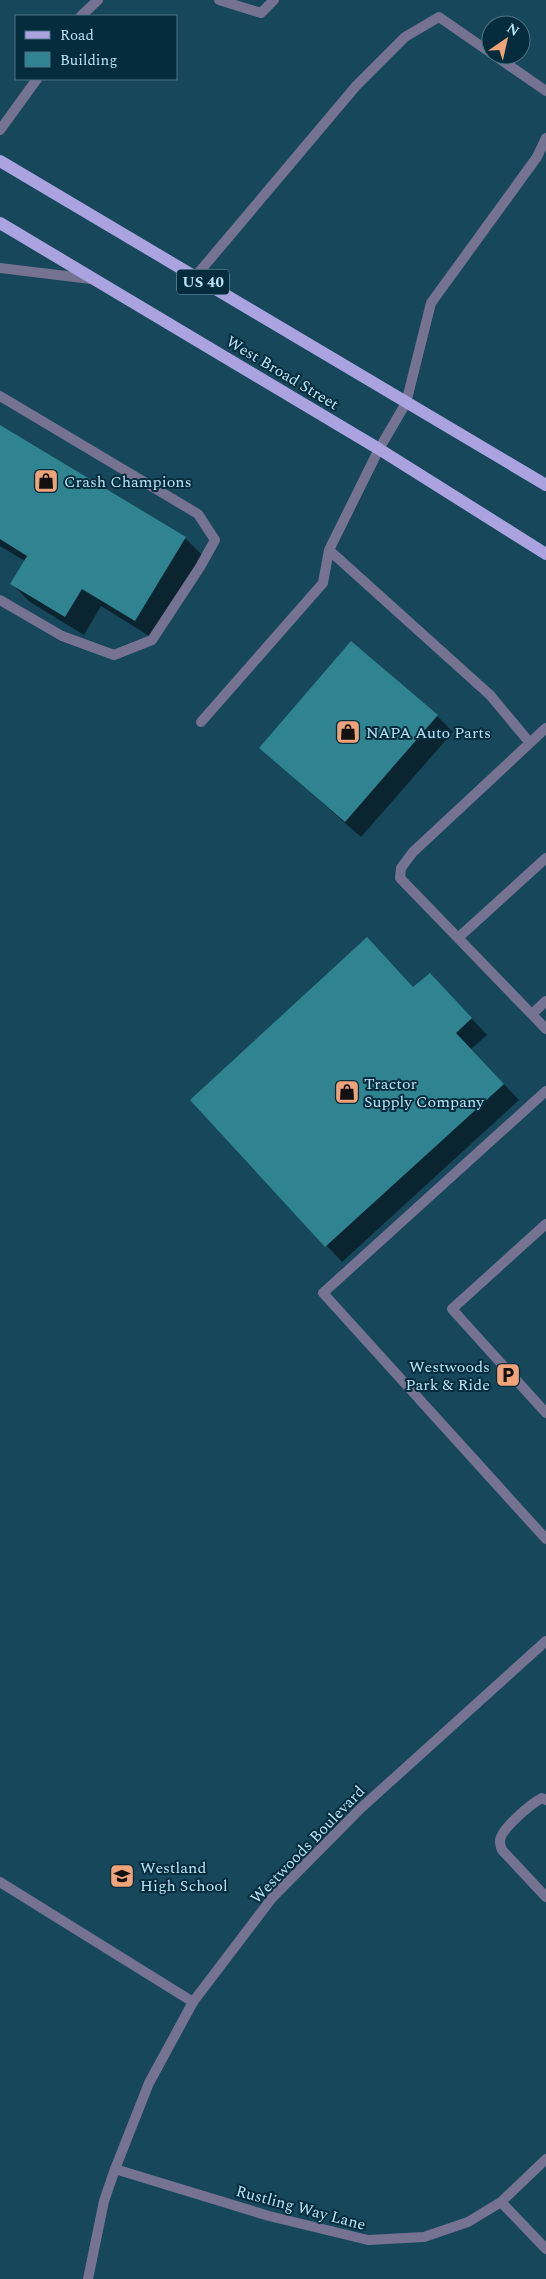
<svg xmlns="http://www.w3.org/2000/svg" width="546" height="2279" viewBox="0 0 546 2279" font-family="Spectral,serif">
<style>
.shadow{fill:#0007}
.building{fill:#308390}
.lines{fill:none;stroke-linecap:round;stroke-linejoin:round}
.service{stroke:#767392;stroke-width:10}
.minor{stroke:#767392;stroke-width:10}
.tertiary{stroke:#767392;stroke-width:10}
.primary{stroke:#aaa3e0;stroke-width:12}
.labels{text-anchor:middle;stroke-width:4;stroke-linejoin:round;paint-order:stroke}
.shield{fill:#042c3c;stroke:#83acbf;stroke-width:1}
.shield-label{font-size:15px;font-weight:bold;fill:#bae3f7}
.street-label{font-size:16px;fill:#bae3f7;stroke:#042c3c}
.poi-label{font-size:16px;fill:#bae3f7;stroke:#042c3c;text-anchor:start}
</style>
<rect width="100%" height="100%" fill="#16475b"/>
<path class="shadow" d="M0,427L185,538L203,556L154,639L101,606L84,635L30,602L11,583L25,561L0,546Z
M437,716L453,732L361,837L260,748Z
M414,989L445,990L487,1035L471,1049L519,1100L342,1262L191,1100Z"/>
<path class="building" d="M0,425L186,537L135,621L82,589L65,617L10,584L27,556L0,539Z
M351,641L438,715L345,822L259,748Z
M367,937L413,987L430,973L472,1018L456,1033L504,1084L325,1247L190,1100Z"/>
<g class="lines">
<path class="service" d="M219,0L261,13L274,0
M81,16L98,0
M494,55L546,91
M0,130L37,79
M0,268L91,279
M195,277L356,86L405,37L439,17L491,53
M0,396L198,514L215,540L200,567L152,640L114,655L62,636L0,600
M329,550L490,695L530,743
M201,722L323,583L329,550L379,449L406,403L431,303L537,157L546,138
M546,728L413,852L401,868L400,878L546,1029
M458,938L546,858
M532,1014L546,1001
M546,1091L323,1293L546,1539
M546,1224L452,1309L546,1413
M546,1800L542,1798C532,1803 499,1830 500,1842C500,1845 501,1847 502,1850L546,1897
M0,1882L193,2002"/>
<path class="minor" d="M115,2169L269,2216L368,2240L424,2237L468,2222L501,2202L546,2159
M501,2202L546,2249"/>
<path class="tertiary" d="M88,2279L104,2201L115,2169L149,2083L193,2002L272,1898L361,1808L546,1641"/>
<path class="primary" d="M0,161L546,485
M0,223L379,449L546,554"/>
</g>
<defs>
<symbol id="shop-square" viewBox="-11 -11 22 22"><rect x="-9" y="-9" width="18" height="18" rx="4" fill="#f0a278" stroke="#042c3c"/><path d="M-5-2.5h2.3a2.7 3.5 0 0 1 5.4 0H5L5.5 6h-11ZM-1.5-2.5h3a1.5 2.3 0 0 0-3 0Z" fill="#111"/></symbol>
<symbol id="parking-square" viewBox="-11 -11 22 22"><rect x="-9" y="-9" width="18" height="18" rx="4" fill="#f0a278" stroke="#042c3c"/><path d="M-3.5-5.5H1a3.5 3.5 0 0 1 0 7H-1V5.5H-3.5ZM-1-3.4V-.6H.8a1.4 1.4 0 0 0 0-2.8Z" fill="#111"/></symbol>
<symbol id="school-square" viewBox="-11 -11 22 22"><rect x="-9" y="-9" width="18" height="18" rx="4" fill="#f0a278" stroke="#042c3c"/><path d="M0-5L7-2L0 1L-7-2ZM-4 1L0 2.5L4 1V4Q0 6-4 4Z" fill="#111"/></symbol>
</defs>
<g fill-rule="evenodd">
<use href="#shop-square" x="32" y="467" width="28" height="28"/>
<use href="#shop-square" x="334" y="718" width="28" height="28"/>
<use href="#shop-square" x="333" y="1078" width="28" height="28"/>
<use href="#parking-square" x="494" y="1361" width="28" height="28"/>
<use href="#school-square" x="108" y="1862" width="28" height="28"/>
</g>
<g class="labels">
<rect class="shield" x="177" y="269.5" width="52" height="25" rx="4"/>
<g class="shield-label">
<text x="203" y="287">US 40</text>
</g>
<g class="street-label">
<text transform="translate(283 372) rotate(31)" y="6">West Broad Street</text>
<text transform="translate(307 1844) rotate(-46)" y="6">Westwoods Boulevard</text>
<text transform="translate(301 2207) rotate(15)" y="6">Rustling Way Lane</text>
</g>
<g class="poi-label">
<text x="64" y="487">Crash Champions</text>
<text x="366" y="738">NAPA Auto Parts</text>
<text x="364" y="1089">Tractor<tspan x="364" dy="18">Supply Company</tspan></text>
<text x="490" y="1372" text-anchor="end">Westwoods<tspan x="490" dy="18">Park &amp; Ride</tspan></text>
<text x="140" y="1873">Westland<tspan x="140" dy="18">High School</tspan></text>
</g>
</g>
<rect x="15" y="15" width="162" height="65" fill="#042c3c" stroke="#4d7587"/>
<rect x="25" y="31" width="25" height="8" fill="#aaa3e0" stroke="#4d7587"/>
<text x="60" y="40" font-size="15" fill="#bae3f7">Road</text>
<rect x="25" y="52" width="25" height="15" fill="#308390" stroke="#4d7587"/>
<text x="60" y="65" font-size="15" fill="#bae3f7">Building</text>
<g transform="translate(506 40) rotate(34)"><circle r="24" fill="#042c3c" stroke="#4d7587"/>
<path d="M0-4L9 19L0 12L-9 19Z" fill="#f0a278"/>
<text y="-8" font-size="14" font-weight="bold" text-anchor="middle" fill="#bae3f7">N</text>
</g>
</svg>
